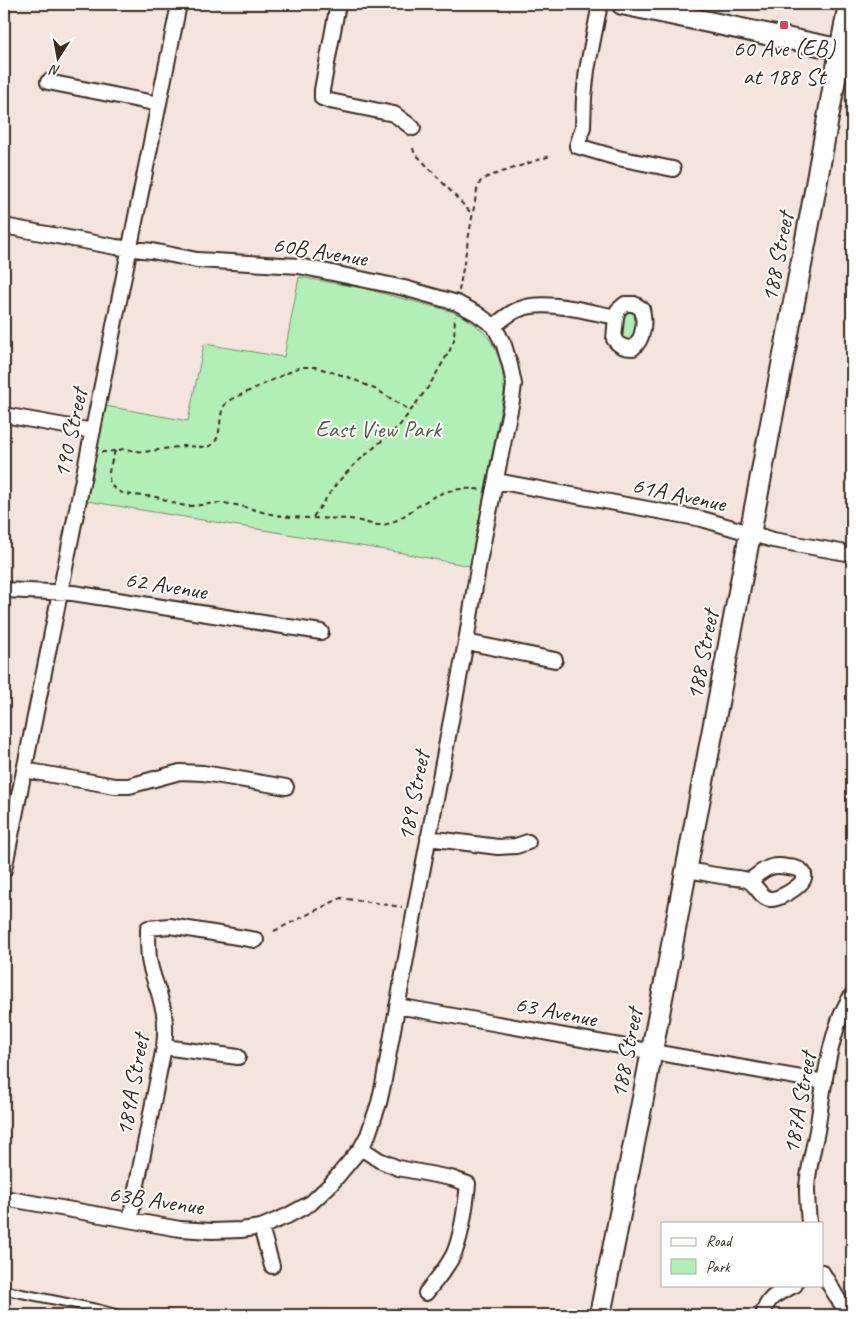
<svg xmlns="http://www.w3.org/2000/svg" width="856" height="1319" viewBox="0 0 856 1319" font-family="Caveat,sans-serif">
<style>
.green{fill:#b2efb6;stroke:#768c6a}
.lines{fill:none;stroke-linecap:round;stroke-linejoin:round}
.lane-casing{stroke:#3b2a1e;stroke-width:11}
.street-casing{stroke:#3b2a1e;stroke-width:18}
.secondary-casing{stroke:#3b2a1e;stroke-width:24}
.path{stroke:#3b2a1e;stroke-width:2;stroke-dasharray:5 4;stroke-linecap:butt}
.lane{stroke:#fff;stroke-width:7}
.street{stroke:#fff;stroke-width:14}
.secondary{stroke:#fff;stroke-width:20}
.poi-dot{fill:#d1495b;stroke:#fff;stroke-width:2}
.labels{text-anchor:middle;stroke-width:4;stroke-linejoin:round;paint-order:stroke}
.poi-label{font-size:24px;fill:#3b2a1e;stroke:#fff}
.street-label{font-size:24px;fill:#3b2a1e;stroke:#fff}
.park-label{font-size:24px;fill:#595b44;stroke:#fff}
</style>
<rect width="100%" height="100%" fill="#f3e4dd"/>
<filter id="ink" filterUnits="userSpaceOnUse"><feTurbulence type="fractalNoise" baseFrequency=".02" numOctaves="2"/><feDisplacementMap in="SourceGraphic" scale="10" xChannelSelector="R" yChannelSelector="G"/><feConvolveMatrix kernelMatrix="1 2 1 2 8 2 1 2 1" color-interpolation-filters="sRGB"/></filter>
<g filter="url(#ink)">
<path class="green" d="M299,277L362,288L447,310C486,323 504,351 504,392L470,566L397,552L87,501L106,406L188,421L204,344L284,357Z
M628,312H633L638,316C637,326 638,348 622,338L620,333L623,315Z"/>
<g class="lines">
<defs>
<path id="lane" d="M4,1290L99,1309L121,1315"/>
<path id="street" d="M338,4L322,90V98L330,101L394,114L413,128
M600,4L587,70L584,97L583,127L577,146L618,158L673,169
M48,82L159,104
M4,226L116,247L152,251L197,260L299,266L404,288L457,303L476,313L494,326L504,345L510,365L514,384L512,400L479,562L466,642L415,909L383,1085L379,1103L368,1135L361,1148L331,1184L311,1203L287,1216L261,1227L241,1230L212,1231L180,1229L4,1198
M625,304H634L642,309C645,322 644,339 633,348C624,348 619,346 614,339L616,317L618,310Z
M494,326C502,320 510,312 520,309C546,299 588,312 616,317
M4,415L93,431
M496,481L702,519L773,540L852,554
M4,590L73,593L321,632
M466,642L555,660
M24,770L115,786H129L180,772L203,773L286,787
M428,838L498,847L516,846L528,842
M4,870L179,4
M686,870C700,872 714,875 728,877C734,878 741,878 747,880C756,883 759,897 770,899C778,901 820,878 798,869C795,868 791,867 787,867C769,863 763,871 749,881
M397,1006C540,1031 682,1058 825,1082
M164,1047L238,1057
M361,1148L379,1160L398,1168L451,1178L468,1184C466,1203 462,1233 455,1251C449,1266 436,1280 426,1293
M130,1220L164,1047C166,1031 166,1016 161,1001C158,987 151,974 149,959C148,949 148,938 148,928L170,926L256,940
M809,1223C808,1211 807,1200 807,1188C808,1170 813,1150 817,1131C823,1092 829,1028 852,995
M261,1227L272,1266
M822,1272L838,1299L850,1315
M763,1315C767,1296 779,1293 795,1285"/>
<path id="secondary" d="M622,4L852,52
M600,1315L643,1098L813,202L838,62L849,4"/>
</defs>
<use href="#lane" class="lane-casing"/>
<use href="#street" class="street-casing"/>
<use href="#secondary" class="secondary-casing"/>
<path class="path" d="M413,148L414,152L472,214
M459,291L477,190L480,182L487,177L550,156
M115,451C112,462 104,478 113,487C122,498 146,494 160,498C169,501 179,506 189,506C203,506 216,501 230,504C245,506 260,512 275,515C299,519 325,518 350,519C360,520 370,525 380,525C391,525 402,517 411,511C434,495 452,485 481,490
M101,452H108L124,449L144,452L183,446L207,447C223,443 218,420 223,408C225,403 228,401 232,399L300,367H315L348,377L377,390L411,411
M313,517L337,483L354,465L400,425L429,386L450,350L454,340L455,316
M274,931L341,898L402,907"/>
<use href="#lane" class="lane"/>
<use href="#street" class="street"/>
<use href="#secondary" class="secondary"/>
</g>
</g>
<rect class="poi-dot" x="779" y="20" width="10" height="10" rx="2.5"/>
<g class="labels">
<g class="poi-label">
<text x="784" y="56">60 Ave (EB)<tspan x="784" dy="28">at 188 St</tspan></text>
</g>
<g class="street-label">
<text transform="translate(320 251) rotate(9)" y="8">60B Avenue</text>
<text transform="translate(777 257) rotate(-79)" y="8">188 Street</text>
<text transform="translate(70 433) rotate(-78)" y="8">190 Street</text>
<text transform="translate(679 494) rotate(12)" y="8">61A Avenue</text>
<text transform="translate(166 585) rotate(9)" y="8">62 Avenue</text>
<text transform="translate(702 655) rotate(-79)" y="8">188 Street</text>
<text transform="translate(413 796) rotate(-79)" y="8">189 Street</text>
<text transform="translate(556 1011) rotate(11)" y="8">63 Avenue</text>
<text transform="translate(626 1053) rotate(-79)" y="8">188 Street</text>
<text transform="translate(132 1085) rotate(-80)" y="8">189A Street</text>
<text transform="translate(799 1103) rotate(-80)" y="8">187A Street</text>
<text transform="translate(156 1200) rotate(8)" y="8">63B Avenue</text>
</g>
<g class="park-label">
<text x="378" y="437">East View Park</text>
</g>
</g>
<rect width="856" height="1319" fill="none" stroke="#fff" stroke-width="20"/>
<rect x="10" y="10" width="836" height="1299" fill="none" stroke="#3b2a1e" stroke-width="2" filter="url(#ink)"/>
<rect x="661" y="1222" width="162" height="65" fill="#ffffff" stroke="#b1aaa5"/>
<rect x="671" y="1238" width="25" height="8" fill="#ffffff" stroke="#b1aaa5"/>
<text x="706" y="1246" font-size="15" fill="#3b2a1e">Road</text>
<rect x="671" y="1259" width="25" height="15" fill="#b2efb6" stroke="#b1aaa5"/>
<text x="706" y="1272" font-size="15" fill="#3b2a1e">Park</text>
<g transform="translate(58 58) rotate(191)" stroke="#ffffff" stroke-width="4" paint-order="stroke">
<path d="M0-4L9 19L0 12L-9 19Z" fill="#3b2a1e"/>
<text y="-8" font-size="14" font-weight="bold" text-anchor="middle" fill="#3b2a1e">N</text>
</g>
</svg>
